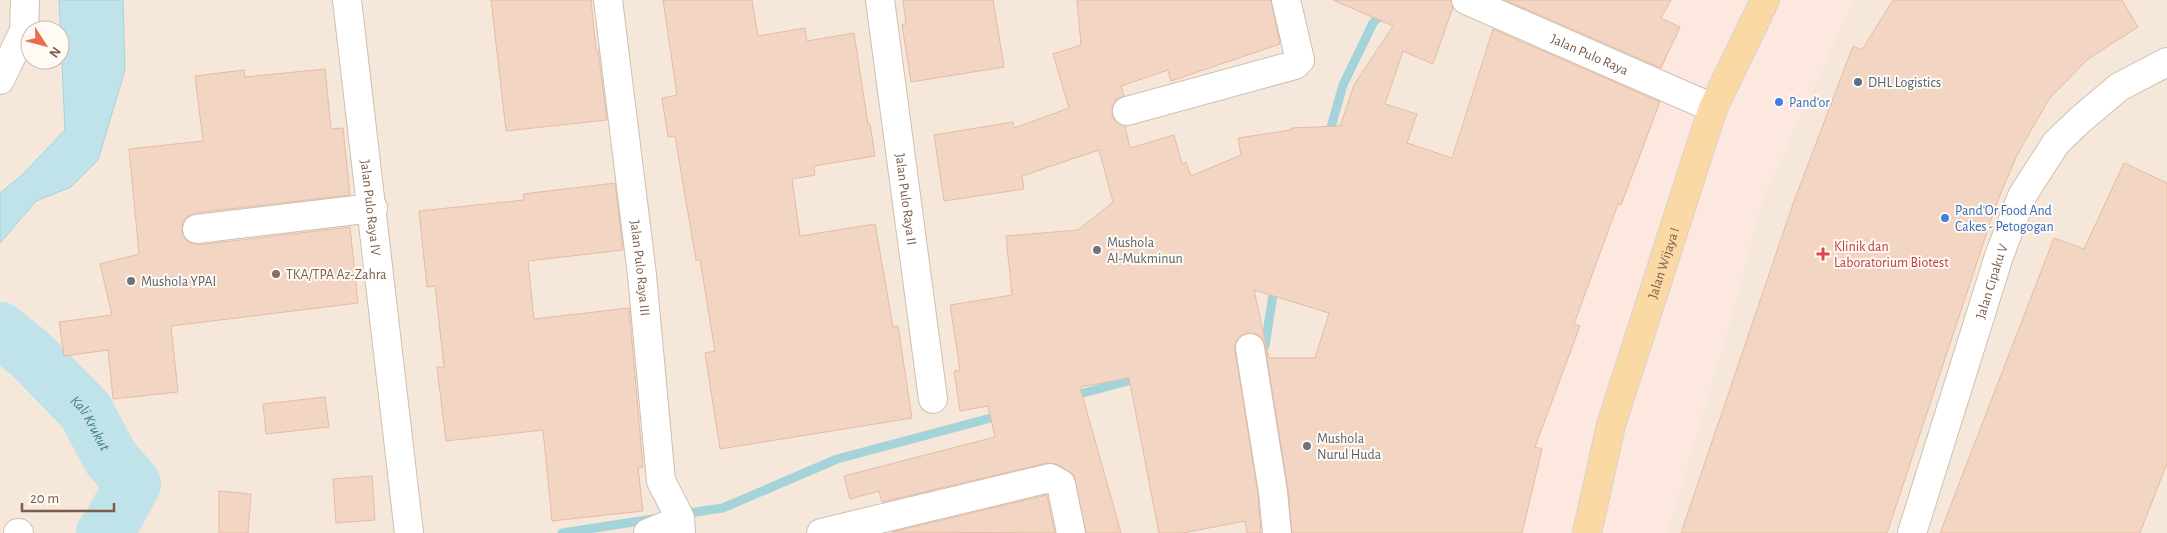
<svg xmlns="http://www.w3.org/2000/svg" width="2167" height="533" viewBox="0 0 2167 533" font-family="'Alegreya Sans',sans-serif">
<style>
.residential{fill:#f5e8da;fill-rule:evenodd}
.commercial{fill:#fde8e0}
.water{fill:#bfe3e8;stroke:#a5d3da}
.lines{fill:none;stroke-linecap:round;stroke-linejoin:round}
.stream{stroke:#a5d3da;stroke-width:9}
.river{stroke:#bfe3e8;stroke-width:56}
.building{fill:#f3d5c3;stroke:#e6bba3;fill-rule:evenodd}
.minor-casing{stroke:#d1beb0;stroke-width:30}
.major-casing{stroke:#dad1cd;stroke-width:30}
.minor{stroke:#fff;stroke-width:28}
.major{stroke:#fbd9a5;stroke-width:28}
.service-dot{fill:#5c6f8a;stroke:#fffaf3;stroke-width:2}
.shop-dot{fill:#3f7fe0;stroke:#fffaf3;stroke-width:2}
.worship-dot{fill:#6b7280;stroke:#fffaf3;stroke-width:2}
.health-dot{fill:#e0444e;stroke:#fffaf3;stroke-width:2}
.education-dot{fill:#8d6e63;stroke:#fffaf3;stroke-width:2}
.labels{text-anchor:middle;stroke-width:4;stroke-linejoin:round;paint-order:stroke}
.street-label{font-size:14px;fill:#7a5c4d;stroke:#fffaf3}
.service-label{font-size:14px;fill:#4e5e75;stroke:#fffaf3;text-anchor:start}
.shop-label{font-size:14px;fill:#366cbe;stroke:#fffaf3;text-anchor:start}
.worship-label{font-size:14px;fill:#5b616d;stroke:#fffaf3;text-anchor:start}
.health-label{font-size:14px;fill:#be3a42;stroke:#fffaf3;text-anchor:start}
.education-label{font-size:14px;fill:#785e54;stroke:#fffaf3;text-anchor:start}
.water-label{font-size:15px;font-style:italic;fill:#437c86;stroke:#fffaf3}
</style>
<rect width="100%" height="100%" fill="#fdf6ec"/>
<path class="residential" d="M0,0H1575L1556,41L1423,242L1288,533H0ZM30,30H60V60H30Z
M1853,0H2167V533H1667L1739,290L1762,199Z"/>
<path class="commercial" d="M1575,0H1853L1762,199L1739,290L1667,533H1288V513L1344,514L1438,196L1495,20L1556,41Z"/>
<path class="water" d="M59,0H123L125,70L98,160L71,187L36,201L0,243V193L22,175L65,130Z"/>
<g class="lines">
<path class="stream" d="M1328,138L1343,85L1373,23L1395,0
M1224,355L1265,346L1273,295L1277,284
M1072,396L1139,378
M681,514L723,508L837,459L1002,415
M562,533L653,519"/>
<path class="river" id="s1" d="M0,330L30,354L85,410L110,457L133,484L110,526L104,533"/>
</g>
<path class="building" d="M491,0H591L596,50H598L607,120L506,131Z
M663,0H752L758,36L805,28L807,41L854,33L868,124H870L875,156L814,166L815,175L792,179L800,236L875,224L893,327L898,326L912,418L720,449L705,353L715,351L700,260H696L675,136L668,137L662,98L677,95Z
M903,0H993L1004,67L911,82L902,25L906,24Z
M1077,0H1271L1280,44L1171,81L1168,70L1121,86L1124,96L1116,100L1112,108V115L1116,122L1125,126L1130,148L1174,135L1182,164L1186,162L1191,176L1241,155L1238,138L1291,130V128L1340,126L1354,85L1393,26L1333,0H1451L1453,7L1433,64L1403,51L1385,104L1417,114L1407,143L1452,158L1493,29L1660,102L1621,205L1618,204L1574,324L1580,326L1535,447L1542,449L1522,533H1292L1288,490L1265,346L1262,338L1255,333H1248L1240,336L1235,343V350L1258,494L1261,533H1247L1245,521L1183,533H1159L1129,378L1080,387L1121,533H1086L1074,475L1057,464L1047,463L882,502L879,491L850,499L844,476L995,437L988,406L960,411L954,371L960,370L950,305L1012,295L1006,236L1078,230L1113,202L1099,150L1022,176L1024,189L944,201L934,135L1013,122L1014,128L1069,108L1053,54L1081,45ZM1254,290L1329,313L1315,358H1269Z
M1505,0H1671L1661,18L1680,27L1661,68Z
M1893,0H2122L2138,27L2088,59L2049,99L2017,155L1996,205L1887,533H1681L1793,204L1853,46L1862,50Z
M325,69L331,129L343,128L350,195L195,213L188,216L183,222L182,231L185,239L190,243L199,245L350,227L358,303L171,326L178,392L113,399L108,350L64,356L59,322L112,315L100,264L139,254L129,149L203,141L195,76L244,70L245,77Z
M2124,163L2167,183V463L2140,533H1940L2054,238L2084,249Z
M615,183L623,250L528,261L534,319L629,308L643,467L638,468L643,511L552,521L543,430L446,441L437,367H444L435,286L427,287L419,211L524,200L523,194Z
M325,397L329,427L266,434L263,404Z
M372,476L375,520L336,523L333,479Z
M219,491L251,494L248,533H219Z
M1047,495L1055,533L892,532Z"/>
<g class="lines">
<defs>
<g id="minor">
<path id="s2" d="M347,0L409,533"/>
<path id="s3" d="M608,0L642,275L661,481L680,518L681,533"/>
<path id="s4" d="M880,0L933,399"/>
<path id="s5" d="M1466,0L1713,108"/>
<path d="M0,80L24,31L25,0"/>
<path d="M1127,111L1295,65L1300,60L1286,0"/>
<path d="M197,229L373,208"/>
<path d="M1250,348L1273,492L1277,533"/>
<path d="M18,533H19"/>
<path d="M648,533L680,520"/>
<path d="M821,533L1050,478L1061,484L1071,533"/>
<path id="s6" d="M1912,533L1999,256L2022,196L2056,143L2080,120L2119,87L2167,62"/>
</g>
<g id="major">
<path id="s7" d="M1587,533L1611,425L1713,108L1765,0"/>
</g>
</defs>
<use href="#minor" class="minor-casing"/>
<use href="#major" class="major-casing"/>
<use href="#minor" class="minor"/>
<use href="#major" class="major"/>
</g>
<circle class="service-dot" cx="1858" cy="82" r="5"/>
<g class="shop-dot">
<circle cx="1779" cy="102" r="5"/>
<circle cx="1945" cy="218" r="5"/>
</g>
<g class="worship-dot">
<circle cx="1097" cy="250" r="5"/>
<circle cx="131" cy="281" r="5"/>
<circle cx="1307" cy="446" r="5"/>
</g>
<path class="health-dot" d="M1820.5 246.5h5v5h5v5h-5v5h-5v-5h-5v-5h5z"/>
<circle class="education-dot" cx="276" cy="274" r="5"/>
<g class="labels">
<g class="street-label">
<text dy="5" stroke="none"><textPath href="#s5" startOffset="135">Jalan Pulo Raya</textPath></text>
<text dy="5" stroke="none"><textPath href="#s4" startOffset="201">Jalan Pulo Raya II</textPath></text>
<text dy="5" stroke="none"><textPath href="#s2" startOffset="209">Jalan Pulo Raya IV</textPath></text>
<text dy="5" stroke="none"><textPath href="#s7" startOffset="281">Jalan Wijaya I</textPath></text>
<text dy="5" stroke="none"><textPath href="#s3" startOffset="270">Jalan Pulo Raya III</textPath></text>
<text dy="5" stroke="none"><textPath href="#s6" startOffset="264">Jalan Cipaku V</textPath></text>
</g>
<g class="service-label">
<text x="1868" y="87">DHL Logistics</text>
</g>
<g class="shop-label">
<text x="1789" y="107">Pand’or</text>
<text x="1955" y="215">Pand'Or Food And<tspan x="1955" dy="16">Cakes - Petogogan</tspan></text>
</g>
<g class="worship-label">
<text x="1107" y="247">Mushola<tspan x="1107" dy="16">Al-Mukminun</tspan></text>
<text x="141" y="286">Mushola YPAI</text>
<text x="1317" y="443">Mushola<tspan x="1317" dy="16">Nurul Huda</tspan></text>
</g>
<g class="health-label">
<text x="1834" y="251">Klinik dan<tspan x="1834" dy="16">Laboratorium Biotest</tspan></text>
</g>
<g class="education-label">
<text x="286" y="279">TKA/TPA Az-Zahra</text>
</g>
<g class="water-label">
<text dy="5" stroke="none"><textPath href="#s1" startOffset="131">Kali Krukut</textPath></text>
</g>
</g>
<g transform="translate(45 45) rotate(126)"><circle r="24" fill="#fffaf3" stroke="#cabbb1"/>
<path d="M0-4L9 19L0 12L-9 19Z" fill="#e76f51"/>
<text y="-8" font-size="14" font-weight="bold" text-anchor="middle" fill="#7a5c4d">N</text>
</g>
<path d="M22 503v8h92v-8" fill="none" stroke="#7a5c4d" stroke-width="2.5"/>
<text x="30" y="503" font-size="15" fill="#7a5c4d" stroke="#fffaf3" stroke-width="4" paint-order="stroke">20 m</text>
</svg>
